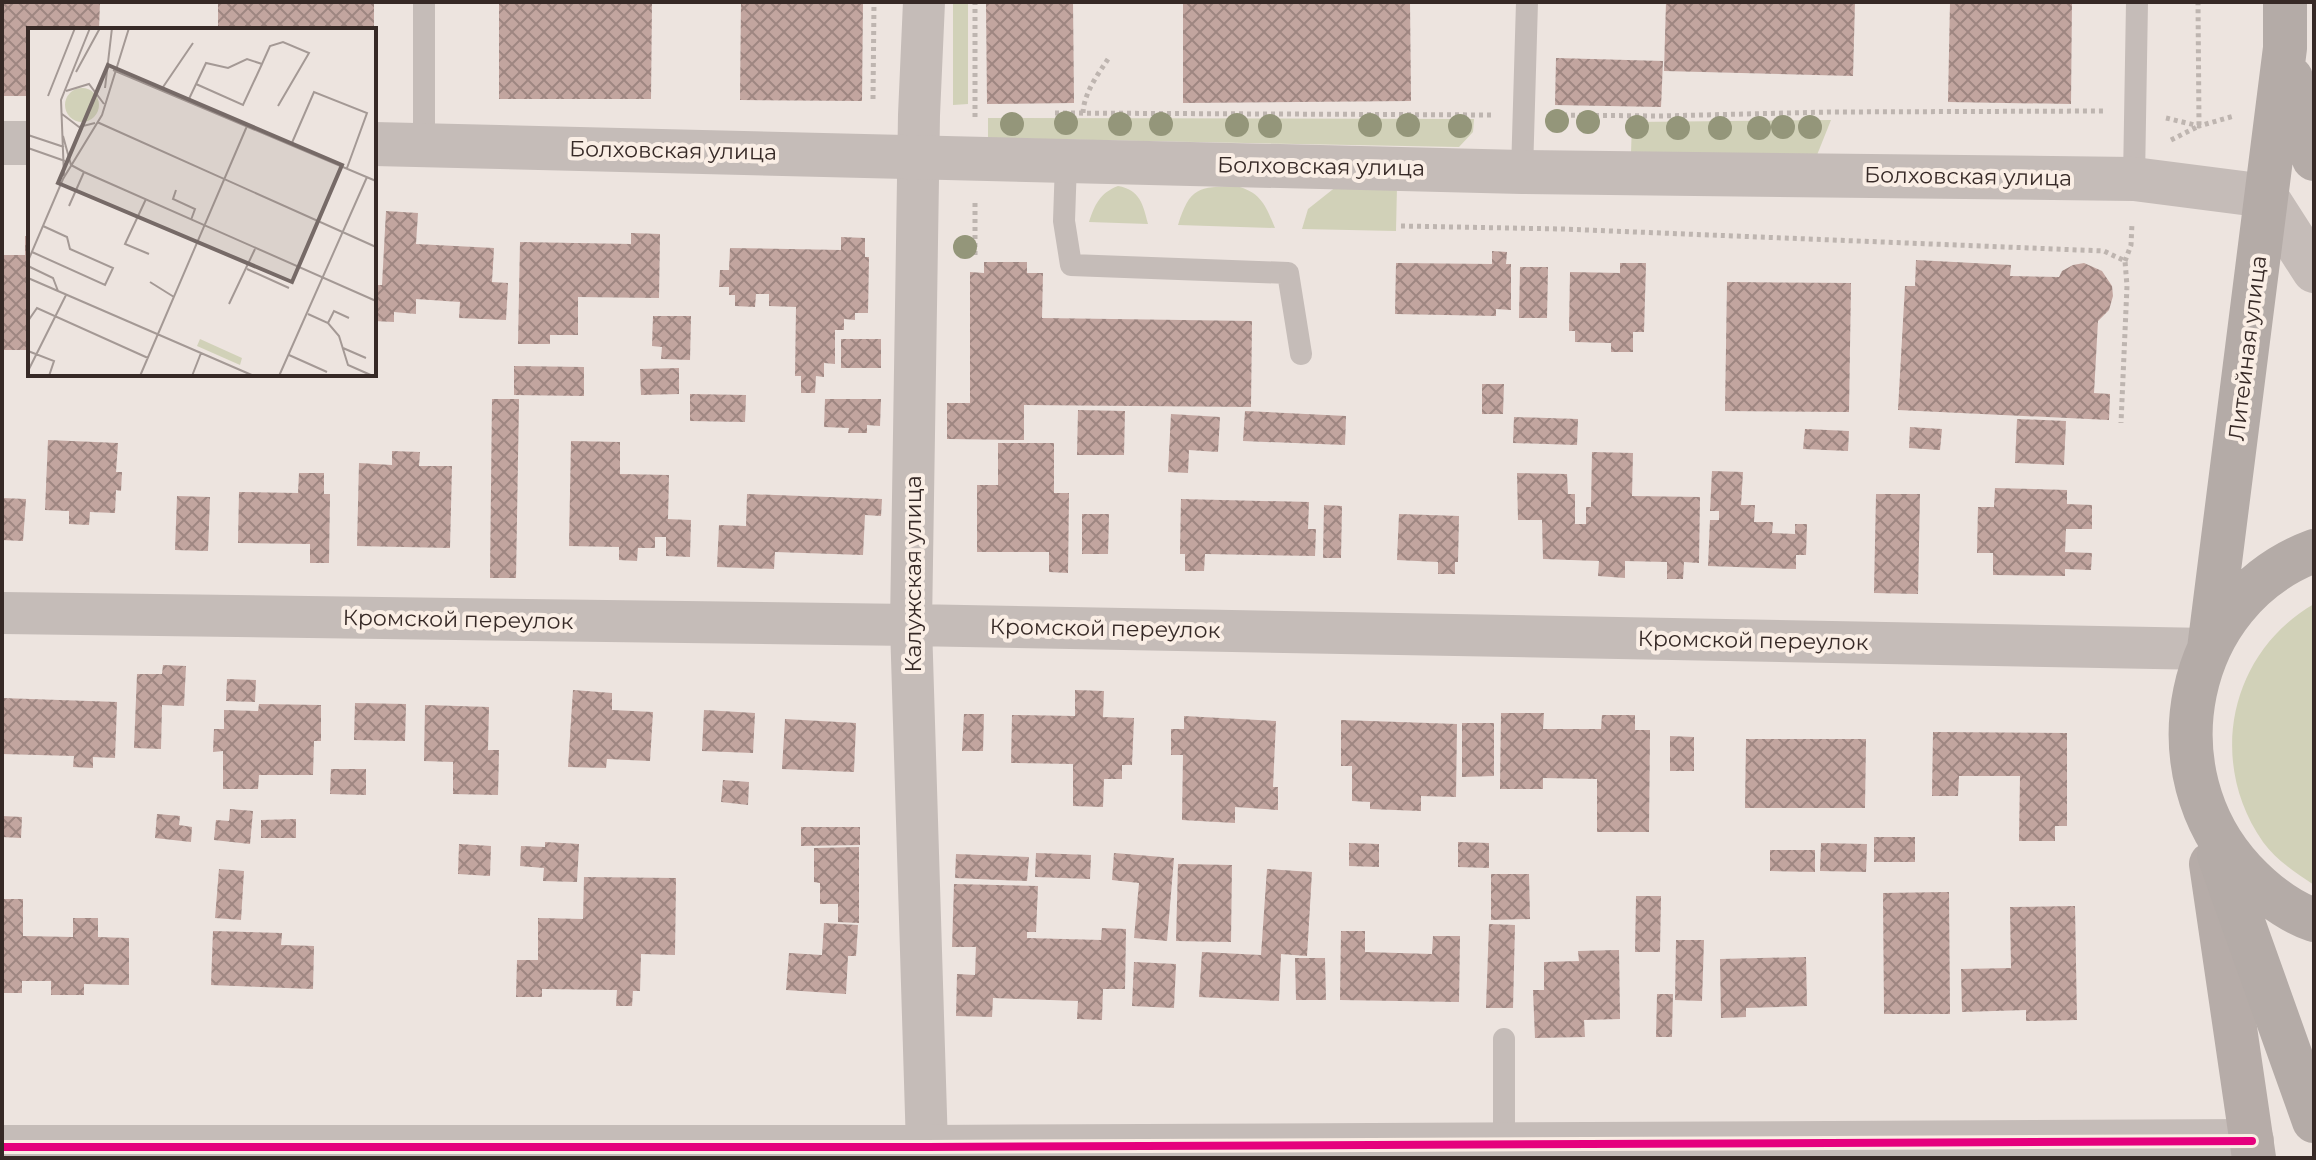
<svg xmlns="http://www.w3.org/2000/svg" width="2316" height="1160" viewBox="0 0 2316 1160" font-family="Montserrat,sans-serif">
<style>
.green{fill:#d1d1b8}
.building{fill:url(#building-cross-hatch)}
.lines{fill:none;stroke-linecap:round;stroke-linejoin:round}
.path{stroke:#beb5b0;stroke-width:5;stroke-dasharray:4 4;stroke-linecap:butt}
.service{stroke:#c5bcb8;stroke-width:22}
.minor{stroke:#c5bcb8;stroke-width:42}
.tertiary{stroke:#c5bcb8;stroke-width:44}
.secondary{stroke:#b6aca8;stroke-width:44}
.primary{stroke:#b4aba7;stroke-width:44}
.bus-1-casing{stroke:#faeee5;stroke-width:14}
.bus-1{stroke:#e5007d;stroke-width:8}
.tree{fill:#94967a}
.labels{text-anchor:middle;stroke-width:8;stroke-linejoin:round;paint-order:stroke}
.street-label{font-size:22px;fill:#362926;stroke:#faeee5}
.inset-road{fill:none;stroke:#a49995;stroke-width:2}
.view{fill:#766a67;fill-opacity:0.15;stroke:#766a67;stroke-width:4}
.inset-edge{fill:none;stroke:#362926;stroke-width:4}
</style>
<defs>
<pattern id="building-cross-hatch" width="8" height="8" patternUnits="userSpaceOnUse" patternTransform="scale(2)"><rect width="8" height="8" fill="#c2a59f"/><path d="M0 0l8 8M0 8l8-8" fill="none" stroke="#9e8681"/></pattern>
</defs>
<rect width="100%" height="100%" fill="#ede4df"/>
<path class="green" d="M953,2H968V104L953,105Z
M988,118L1474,119L1473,132L1459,147L988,138Z
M1831,120L1817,155L1631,153L1632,122Z
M1118,186C1140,190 1143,204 1148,224L1089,222C1095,204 1100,193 1118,186Z
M1236,186C1261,192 1266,206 1275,228L1178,225C1190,187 1198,187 1236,186Z
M1337,186H1397L1396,231L1302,229L1308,209Z
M2314,604V885C2296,873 2276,860 2263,842C2207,762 2229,653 2314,604Z"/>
<path class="building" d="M2,2H100L99,30H30V96H2Z
M218,2H374V30H218Z
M499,2H652L651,99H499Z
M863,2L862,101L740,100L741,3Z
M986,2H1073L1074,103L987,104Z
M1183,2H1410L1411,101L1183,103Z
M1666,2H1855L1853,76L1664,71Z
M1950,2H2072L2071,104L1948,102Z
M1556,58L1663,61L1661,107L1555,105Z
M386,211L418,213L416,244L494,248L492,282L508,283L506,320L459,318L460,302L416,299V314L394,312V322L374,321V285H382Z
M631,233L660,234L659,298L578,297V335H550V344H518L520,242L631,244Z
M25,236H30V350H2V255H25Z
M841,237L865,238V257H869L868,313H855V320L844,319V330H835V364L824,363V377L816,376L815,393H801V376H795L796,307L769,306V294H756L755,307L735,306V295H729V287H719L720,270H729L730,248L841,250Z
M1492,251L1507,252L1506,264H1511V310L1496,309V316L1395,314L1396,263L1492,264Z
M1916,260L2011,265L2010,276L2059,277L2062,271L2073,265L2084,263L2102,271L2112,286L2113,296L2109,310L2098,321L2094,393L2110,394L2109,420L1898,410L1905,286H1915Z
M984,262H1027V273H1043L1042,318L1252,321L1251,407L1024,405V440L947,439V403H970V272L984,273Z
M1620,263H1646L1644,332H1633V352H1611V343L1575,342V331H1569L1570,272L1620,273Z
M1520,267H1548L1547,318H1519Z
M1727,282L1851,283L1849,412L1725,411Z
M653,316H691L690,360L661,359L662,347L652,346Z
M841,339H881V368H841Z
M514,366L584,367V396L514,395Z
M679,368V394L641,395L640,369Z
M1482,384H1504L1503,414H1482Z
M690,394L746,395L745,422L690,421Z
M492,399H519L516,578H490Z
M825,399H881L880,426L867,425V433H848L849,428L824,427Z
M1078,410L1125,411L1124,455H1077Z
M1245,411L1346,416L1345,445L1243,441Z
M1171,414L1220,417L1218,452L1189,450L1188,473L1168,472Z
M1514,417L1578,419L1577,445L1513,443Z
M2017,419L2066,421L2064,465L2015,463Z
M1910,427L1942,429L1940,450L1909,448Z
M1805,429L1849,431L1848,451L1803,449Z
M48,440L118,443L116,472H122L121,491L116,490L115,513L90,512L89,525L69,524V511L45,510Z
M571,441L620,442V474L669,475L668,519L691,520L690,557L666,556V537H655V548H638L637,561L619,560V547L569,546Z
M998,443H1054V493H1069L1068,573L1049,572V552H977V485H998Z
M392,451L420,452L419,466H452L450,548L357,546L359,463L392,465Z
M1592,452L1633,453L1632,496L1700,497L1699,563L1684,562L1683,579H1667V562L1625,561V578L1598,576L1599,561L1543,559L1542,520H1518L1517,473L1567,474L1568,494H1575V524H1586V507H1591Z
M1712,471L1743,472L1741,505H1755L1754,522H1773L1772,533L1795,534V524H1807L1806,555H1796V569L1708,566L1710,520H1719V511H1710Z
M299,473H324V494H330L329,563H310V544L238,543L239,492L298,493Z
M1995,488L2067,490V504L2092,505V529H2066L2065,552L2092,553L2091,570L2065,569V576L1993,575V553H1977L1978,507H1994Z
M747,494L882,499L881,516L865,515L863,555L775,552L774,569L717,567L719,525L746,526Z
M1876,494H1920L1918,594L1874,593Z
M177,496L210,497L208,551L175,550Z
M2,498L26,499L23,541L2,540Z
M1181,499L1309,502L1308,529H1316L1315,556L1205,554L1204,571H1185V554H1180Z
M1324,505L1342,506L1341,558H1323Z
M1082,514H1109L1108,554H1082Z
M1399,514L1459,516L1458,562H1455V574H1438V562L1397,560Z
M163,665L186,666L184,706L162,705L161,749L134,748L137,674H162Z
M227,679L256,680L255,702L226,701Z
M573,690L612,693V710L653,712L650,761L607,759L606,768L568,767Z
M1075,690L1104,691L1103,717L1134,718L1132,765H1122V779H1104L1103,807L1073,806V764L1011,763L1012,715L1075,716Z
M2,698L117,702L115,758L93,757V768L73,767L74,756L2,754Z
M355,703L406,704L405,741L354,740Z
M259,704L321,705V741H314L313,775H259L258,789H223V751L213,752L214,729H224V710L258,711Z
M425,705L489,707L488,750H499L498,795L453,794V762L424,761Z
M704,710L755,713L753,753L702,751Z
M1501,713H1544L1543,729H1601L1602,715H1635V730H1650L1649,832H1597V779L1543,778V789H1500Z
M964,714H984L983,751H962Z
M1184,716L1276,721L1273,787H1278V810L1235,807V823L1182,820L1183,755H1171V729H1184Z
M785,719L856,723L854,772L782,769Z
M1341,720L1457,724L1456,797L1421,796V811L1370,809V802L1352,801V766H1341Z
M1462,723H1494V776L1462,777Z
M1933,732L2067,733V826H2055V841H2019L2020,776H1959L1958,796H1932Z
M1670,736L1694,737V771H1670Z
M1746,739H1866L1865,808H1745Z
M331,769H366V795L330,794Z
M723,780L749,782L748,805L721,802Z
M230,809L253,811L250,844L214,840L216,820L229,821Z
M157,814L180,816L179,825L192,827L191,842L155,838Z
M2,816L22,817L21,838L2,837Z
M296,819V838H261V820Z
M801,827H860V845L801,846Z
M1874,837H1915V862H1874Z
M545,842L579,844L577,882L543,881L544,868L520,866L521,846L545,847Z
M1458,842L1489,843V868L1458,867Z
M1349,843L1379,844V867L1349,866Z
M1821,843L1867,844L1866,872L1820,871Z
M459,844L491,846L490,876L458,874Z
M859,847V923L838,922V904H820V883L814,882V848Z
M1770,850H1815V872L1770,871Z
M1036,853L1091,855L1090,879L1035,877Z
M1114,853L1174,858L1167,941L1134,938L1139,883L1112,880Z
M956,854L1029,857L1027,881L955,878Z
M1178,864L1232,865L1231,942L1176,941Z
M219,869L244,871L241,920L215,918Z
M1267,869L1312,872L1307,956L1281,954L1279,1001L1199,997L1202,952L1261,955Z
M1491,874H1529L1530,919L1491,920Z
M584,877L676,878L675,955L641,954L640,991H633L632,1006H616L617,990L542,989V997H516L517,960H538V918L583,919Z
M954,884L1038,886L1036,932H1027V938L1101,940L1102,928L1126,929L1125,989H1103L1102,1020L1077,1019L1078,1001L993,998L992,1017L956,1016L957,974L975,975L976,947H952Z
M1949,892L1950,1014H1884L1883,893Z
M1636,896H1661L1660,952H1635Z
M2,899H23V936L73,937V918H98V937L129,938V985L84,984V995H51V981H22V993H2Z
M2075,906L2077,1020L2026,1021V1010L1962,1012L1961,969L2011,968L2010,907Z
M824,923L858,925L856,956H848L846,994L786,990L789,953L822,955Z
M1489,924L1515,925L1513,1008H1486Z
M213,931L282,933L281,945L314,946L313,989L211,985Z
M1341,931H1365V952L1432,954L1433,936H1460L1459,1002L1340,1000Z
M1676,940H1704L1702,1001L1675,1000Z
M1619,950L1620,1019L1584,1020L1585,1037L1535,1038L1533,990H1544V962L1579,961L1578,951Z
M1806,957L1807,1006L1746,1008V1017L1721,1018L1720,959Z
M1295,958H1325L1326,1000H1296Z
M1134,962L1176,964L1174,1008L1132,1006Z
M1657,994H1673L1672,1037H1656Z"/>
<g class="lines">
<path class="path" d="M873,99L874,2
M1055,113L1493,115
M1083,113C1084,92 1099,73 1110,56
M1555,115L1660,116L1830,112L2105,111
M975,117V2
M2166,118L2199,126L2234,116
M2171,140L2199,126L2198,2
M1401,226L1562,229L2104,251L2125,261L2127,286L2121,423
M975,255V203
M2125,261L2131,245L2132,223"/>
<path class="service" d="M424,2V144
M1066,162L1064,221L1071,265L1288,273L1301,354
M1522,172L1527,2
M2134,179L2137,2
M1504,1144V1039"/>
<path class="minor" d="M924,2L919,115L911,625L927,1147
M2,613L911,625L2209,649"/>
<path class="tertiary" d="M2,143H30
M374,144L1522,172L2134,179L2266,196L2314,271
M2,1147H927L2252,1141"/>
<path class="secondary" d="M2211,864L2254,1158"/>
<path class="primary" d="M2291,78L2306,139L2314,159
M2314,551C2183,600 2151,772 2244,871C2263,891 2288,911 2314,920
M2209,649L2285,48V2
M2219,855L2314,1121"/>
<defs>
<path id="bus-1" d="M2,1147H927L2252,1141"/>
</defs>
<use href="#bus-1" class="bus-1-casing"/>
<use href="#bus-1" class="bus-1"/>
</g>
<g class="tree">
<circle cx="1557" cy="121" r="12"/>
<circle cx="1588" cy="122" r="12"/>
<circle cx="1066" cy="123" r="12"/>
<circle cx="1012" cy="124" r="12"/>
<circle cx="1120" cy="124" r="12"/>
<circle cx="1161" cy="124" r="12"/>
<circle cx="1237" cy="125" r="12"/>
<circle cx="1370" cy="125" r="12"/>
<circle cx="1408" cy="125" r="12"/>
<circle cx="1270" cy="126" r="12"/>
<circle cx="1460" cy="126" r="12"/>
<circle cx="1637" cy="127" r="12"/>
<circle cx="1783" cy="127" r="12"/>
<circle cx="1810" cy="127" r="12"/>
<circle cx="1678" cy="128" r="12"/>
<circle cx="1720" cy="128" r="12"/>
<circle cx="1759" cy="128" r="12"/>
<circle cx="965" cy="247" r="12"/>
</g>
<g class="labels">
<g class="street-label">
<text transform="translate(673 150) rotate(1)" y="8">Болховская улица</text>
<text transform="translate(1321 166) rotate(1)" y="8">Болховская улица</text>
<text transform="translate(1968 176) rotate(1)" y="8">Болховская улица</text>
<text transform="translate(2247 348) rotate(-83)" y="8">Литейная улица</text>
<text transform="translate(913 574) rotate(-90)" y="8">Калужская улица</text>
<text transform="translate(458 619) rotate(1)" y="8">Кромской переулок</text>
<text transform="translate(1105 628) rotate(1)" y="8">Кромской переулок</text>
<text transform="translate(1753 640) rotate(1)" y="8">Кромской переулок</text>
</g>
</g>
<g transform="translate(28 28)">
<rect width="348" height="348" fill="#ede4df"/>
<path d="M37 77a17 17 0 1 1 34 0a17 17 0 1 1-34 0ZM172,311L214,330L212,337L169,318Z" fill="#d1d1b8"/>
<path class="inset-road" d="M85,42L348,153M48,44L72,0M168,56L215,77L234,36M77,60L84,0M133,62L165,15M38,63L61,56L76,76M20,68L47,0M160,73L178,35L200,40L219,31L234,36L242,18L255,14L281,25L250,78M34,86L51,99L67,95M69,94L348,219M0,107L36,119M35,108L43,137L56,144L348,273M263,117L286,64L339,85L319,140M0,120L37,133M36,148L33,72L62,0M148,162L145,171L167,181L163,192M118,171L97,216L121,226M41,178L56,144M4,224L77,257L85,240L42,221L39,209L15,198M0,233L35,151L74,87L101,0M0,238L25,250L30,263M219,241L261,260M0,250L226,348M122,254L146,269M201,276L227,221M280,286L300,295L311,308L320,337L345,348M0,293L9,280L120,330M300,295L306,283L321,290M315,320L338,330M0,323L26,333L21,348M261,327L299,344M0,343L38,267M112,348L219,98M164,348L173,325M251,348L339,149"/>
<path class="view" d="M80,37L314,137L264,254L30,155Z"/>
<rect width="348" height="348" class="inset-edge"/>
</g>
<rect width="2316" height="1160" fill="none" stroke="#362926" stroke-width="8"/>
</svg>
